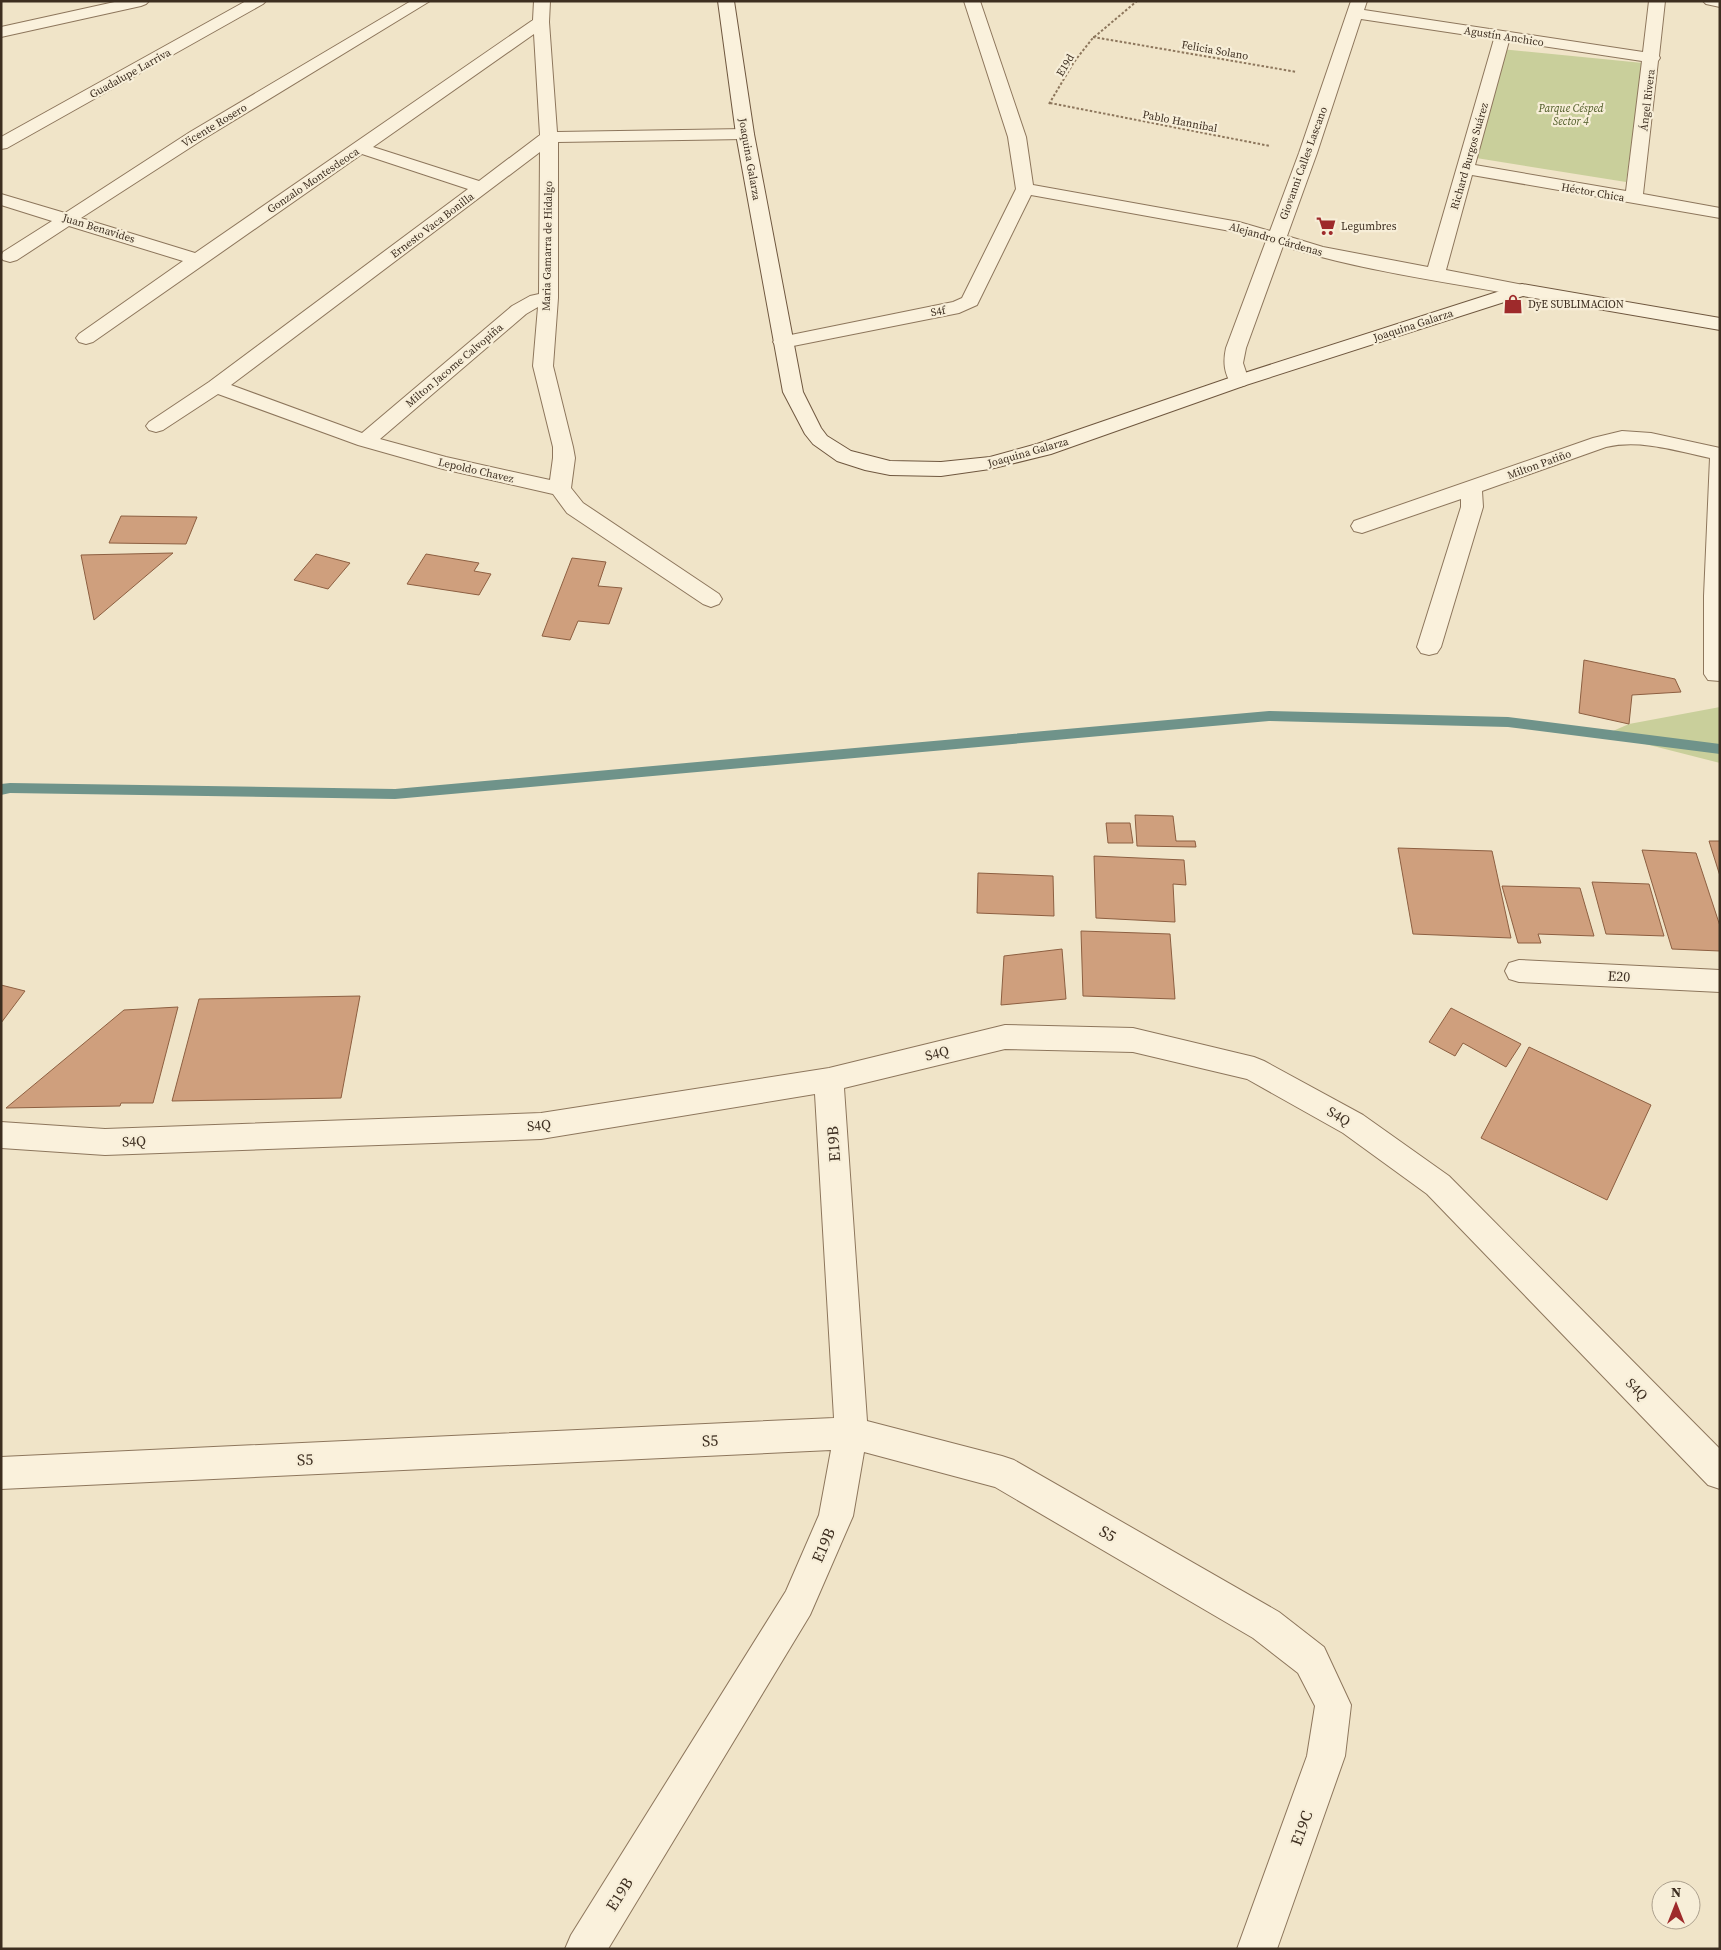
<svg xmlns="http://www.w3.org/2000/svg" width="1721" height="1950" viewBox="0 0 1721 1950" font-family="'Source Serif 4',serif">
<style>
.green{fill:#c9cf9b}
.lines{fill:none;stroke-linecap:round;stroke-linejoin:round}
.stream{fill:#6f938a;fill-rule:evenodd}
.building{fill:#cf9f7d;stroke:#8d5f41}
.street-casing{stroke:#8d765c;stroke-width:2}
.secondary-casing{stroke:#6f573f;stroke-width:2}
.path{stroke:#8d765c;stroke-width:2;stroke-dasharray:2.5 2;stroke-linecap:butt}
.street{fill:#faf1dc;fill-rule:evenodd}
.secondary{fill:#faf1dc;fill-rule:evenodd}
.labels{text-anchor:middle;stroke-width:4.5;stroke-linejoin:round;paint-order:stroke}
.far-street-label{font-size:11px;fill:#3d2e20;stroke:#f7eed8}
.far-park-label{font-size:11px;font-style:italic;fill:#4d5a26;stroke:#f7eed8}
.far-poi-label{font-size:11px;fill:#3d2e20;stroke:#f7eed8;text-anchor:start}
.street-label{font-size:14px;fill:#3d2e20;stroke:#f7eed8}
.near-street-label{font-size:16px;fill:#3d2e20;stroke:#f7eed8}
</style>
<rect width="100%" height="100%" fill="#f0e4c8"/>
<path class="green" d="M1491,48L1643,63L1626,182L1470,157Z
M1720,707V763L1606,734L1629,724Z"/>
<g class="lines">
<path class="stream" d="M1269,711L1508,717L1720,744V754L1508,727L1269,721L395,799L10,793L1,795V784L10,783L395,789Z"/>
</g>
<path class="building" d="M121,516L197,517L186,544L109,543Z
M173,553L94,620L81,555Z
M316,554L350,563L328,589L294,580Z
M426,554L479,563L474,571L491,574L479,595L407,584Z
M572,558L606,562L598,586L622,588L609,624L578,621L570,640L542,636Z
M1584,660L1675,679L1681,692L1632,695L1629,724L1579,713Z
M1135,815L1173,816L1176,841H1195L1196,847L1137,846Z
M1106,823H1130L1133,843H1108Z
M1709,841H1720V876Z
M1398,848L1492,851L1511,938L1413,934Z
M1642,850L1696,853L1720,926V951L1672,949Z
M1094,856L1184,860L1186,885L1173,884L1175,922L1096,918Z
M978,873L1053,876L1054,916L977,913Z
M1592,882L1649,884L1664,936L1606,934Z
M1502,886L1580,888L1594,936L1538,934L1541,943H1518Z
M1081,931L1170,934L1175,999L1083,996Z
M1062,949L1066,999L1001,1005L1004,956Z
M1,985L25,991L1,1023Z
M360,996L341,1098L172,1101L199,999Z
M178,1007L153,1103H121L120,1106L6,1108L124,1010Z
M1451,1008L1521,1044L1506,1067L1463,1043L1455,1056L1429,1042Z
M1529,1047L1651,1105L1607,1200L1481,1138Z"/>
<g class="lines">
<defs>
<path id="street" d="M119,1H149L146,4L141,6L1,37V27Z
M246,1H266L263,4L7,148L1,149V137Z
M411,1H430L202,140L81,218L195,253L533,20L534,1H550L549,22L557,132L745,129L751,130L754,134L751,138L745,139L558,142V298L553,366L573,447L575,458L571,488L583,503L719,594L722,599L719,604L711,607L703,604L567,513L553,494L443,469L358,445L218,394L163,430L156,432L149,430L146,426L149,422L209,382L468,189L362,154L93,342L86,344L79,342L76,338L79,334L183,261L69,226L17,260L10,262L3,260L1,257L3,252L52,221L1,205V194L65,213L190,132ZM534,34L540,135L479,181L373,147ZM540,152L539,294L530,296L512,306L362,433L231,385ZM538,307L533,366L553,447V458L550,480L446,457L380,439L526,314Z
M964,1H980L1026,137L1033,185L1239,222L1270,231L1299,153L1351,1H1367L1364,10L1643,52L1649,1H1665L1659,56L1660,58L1658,61L1643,194L1720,208V218L1472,175L1446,270L1529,286L1531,290L1529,294L1522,296C1442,281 1361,271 1283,246L1246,348L1243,363L1249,381L1246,385L1239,387L1232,385C1224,373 1223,362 1226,348L1266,241L1236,232L1031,195L977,305L959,313L783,348L776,346L773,342L776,338L953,302L962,298L1016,189L1008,137ZM1361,19L1494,39L1428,267L1323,247L1287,236L1317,153ZM1509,41L1642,61L1626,191L1475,165Z
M1703,1H1720V7L1706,4Z
M1622,431L1651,433L1720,448V681L1708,680L1704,674V596L1710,458C1676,451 1641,439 1606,447L1482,491L1483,507L1441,647L1437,653L1429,655L1421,653L1417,647L1461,507V499L1362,533L1354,531L1351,526L1354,521L1593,438Z
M1519,960L1720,970V992L1519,982L1509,979L1505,971L1509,963Z
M1005,1025L1133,1028L1254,1057L1264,1061L1363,1115L1449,1176L1720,1449V1489L1708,1485L1427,1194L1343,1133L1247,1079L1133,1052L1005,1049L844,1088L867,1421L1002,1456L1014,1460L1279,1612L1324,1647L1351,1705L1345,1756L1277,1949H1237L1307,1756L1315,1706L1298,1673L1253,1638L995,1487L864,1452L853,1516L810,1615L608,1949H565L571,1935L786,1591L819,1515L831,1450L1,1489V1457L834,1418L815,1094L541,1139L105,1155L1,1148V1122L105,1129L541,1113L829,1068Z"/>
<path id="secondary" d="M718,1H734L754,134L803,392L821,428L827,436L851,451L890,461L941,462L990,457L1037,444L1232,377L1522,284L1720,318V330L1523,296L1246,385L1051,454L990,469L941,476L890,475L865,470L837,461L813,444L805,434L783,392L736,134Z"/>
</defs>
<use href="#street" class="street-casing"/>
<use href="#secondary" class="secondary-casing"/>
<path class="path" d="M1093,37L1297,72
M1050,103L1270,146
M1049,104L1074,62L1092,39L1137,1"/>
<use href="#street" class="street"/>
<use href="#secondary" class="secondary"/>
</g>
<defs>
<symbol id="supermarket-bare" viewBox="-9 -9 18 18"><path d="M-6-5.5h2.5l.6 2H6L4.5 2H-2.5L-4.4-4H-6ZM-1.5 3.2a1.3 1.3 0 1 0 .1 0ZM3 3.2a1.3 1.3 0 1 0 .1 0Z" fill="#9e2a2b" stroke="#f7eed8" stroke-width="2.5" paint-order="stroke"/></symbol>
<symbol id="shop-bare" viewBox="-9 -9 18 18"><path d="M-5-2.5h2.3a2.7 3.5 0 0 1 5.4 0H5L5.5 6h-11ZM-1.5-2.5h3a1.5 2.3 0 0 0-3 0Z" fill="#9e2a2b" stroke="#f7eed8" stroke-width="2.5" paint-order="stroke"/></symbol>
</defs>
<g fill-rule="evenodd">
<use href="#supermarket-bare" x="1312" y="212" width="28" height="28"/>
<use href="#shop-bare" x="1499" y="290" width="28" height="28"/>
</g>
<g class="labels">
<g class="far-street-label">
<text transform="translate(1504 36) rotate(9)" y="4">Agustín Anchico</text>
<text transform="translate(1215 50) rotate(10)" y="4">Felicia Solano</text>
<text transform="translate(1065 65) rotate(-59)" y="4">E19d</text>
<text transform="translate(130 73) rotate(-29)" y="4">Guadalupe Larriva</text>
<text transform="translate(1647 100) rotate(-83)" y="4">Ángel Rivera</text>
<text transform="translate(1180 121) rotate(11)" y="4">Pablo Hannibal</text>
<text transform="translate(214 125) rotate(-31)" y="4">Vicente Rosero</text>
<text transform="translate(1469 156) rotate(-74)" y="4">Richard Burgos Suárez</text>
<text transform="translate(750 159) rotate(80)" y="4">Joaquina Galarza</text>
<text transform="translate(1303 163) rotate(-70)" y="4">Giovanni Calles Lascano</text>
<text transform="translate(313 180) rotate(-34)" y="4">Gonzalo Montesdeoca</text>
<text transform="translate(1593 192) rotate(10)" y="4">Héctor Chica</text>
<text transform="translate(432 225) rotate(-37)" y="4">Ernesto Vaca Bonilla</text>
<text transform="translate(99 228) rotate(17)" y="4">Juan Benavides</text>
<text transform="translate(1276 239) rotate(16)" y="4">Alejandro Cárdenas</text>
<text transform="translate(547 246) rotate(-89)" y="4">Maria Gamarra de Hidalgo</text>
<text transform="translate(938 311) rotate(-11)" y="4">S4f</text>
<text transform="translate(1413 325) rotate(-18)" y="4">Joaquina Galarza</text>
<text transform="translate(454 365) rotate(-40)" y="4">Milton Jacome Calvopiña</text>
<text transform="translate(1028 452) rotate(-16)" y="4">Joaquina Galarza</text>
<text transform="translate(1539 464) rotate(-20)" y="4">Milton Patiño</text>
<text transform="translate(476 470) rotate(13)" y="4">Lepoldo Chavez</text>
</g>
<g class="far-park-label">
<text x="1571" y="112">Parque Césped<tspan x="1571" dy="13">Sector 4</tspan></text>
</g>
<g class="far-poi-label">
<text x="1341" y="230">Legumbres</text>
<text x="1528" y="308">DyE SUBLIMACION</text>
</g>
<g class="street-label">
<text transform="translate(1619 976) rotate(3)" y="5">E20</text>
<text transform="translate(937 1053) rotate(-14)" y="5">S4Q</text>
<text transform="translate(1339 1116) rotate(30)" y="5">S4Q</text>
<text transform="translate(539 1125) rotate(-5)" y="5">S4Q</text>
<text transform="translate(134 1141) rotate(-2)" y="5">S4Q</text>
<text transform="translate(1637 1389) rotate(46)" y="5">S4Q</text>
</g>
<g class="near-street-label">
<text transform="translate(833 1144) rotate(-94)" y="6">E19B</text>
<text transform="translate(710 1440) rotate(-3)" y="6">S5</text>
<text transform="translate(305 1459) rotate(-3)" y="6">S5</text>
<text transform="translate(1108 1533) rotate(30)" y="6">S5</text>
<text transform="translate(823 1545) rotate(-67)" y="6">E19B</text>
<text transform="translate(1301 1828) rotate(-70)" y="6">E19C</text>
<text transform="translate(619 1894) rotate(-58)" y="6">E19B</text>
</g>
</g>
<rect width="1721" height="1950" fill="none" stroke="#3d2e20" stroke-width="5"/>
<g transform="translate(1676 1905)"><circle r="24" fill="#f7eed8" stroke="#ada18e"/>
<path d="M0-4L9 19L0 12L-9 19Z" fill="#9e2a2b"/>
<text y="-8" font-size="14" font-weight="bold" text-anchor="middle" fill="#3d2e20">N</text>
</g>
</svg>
